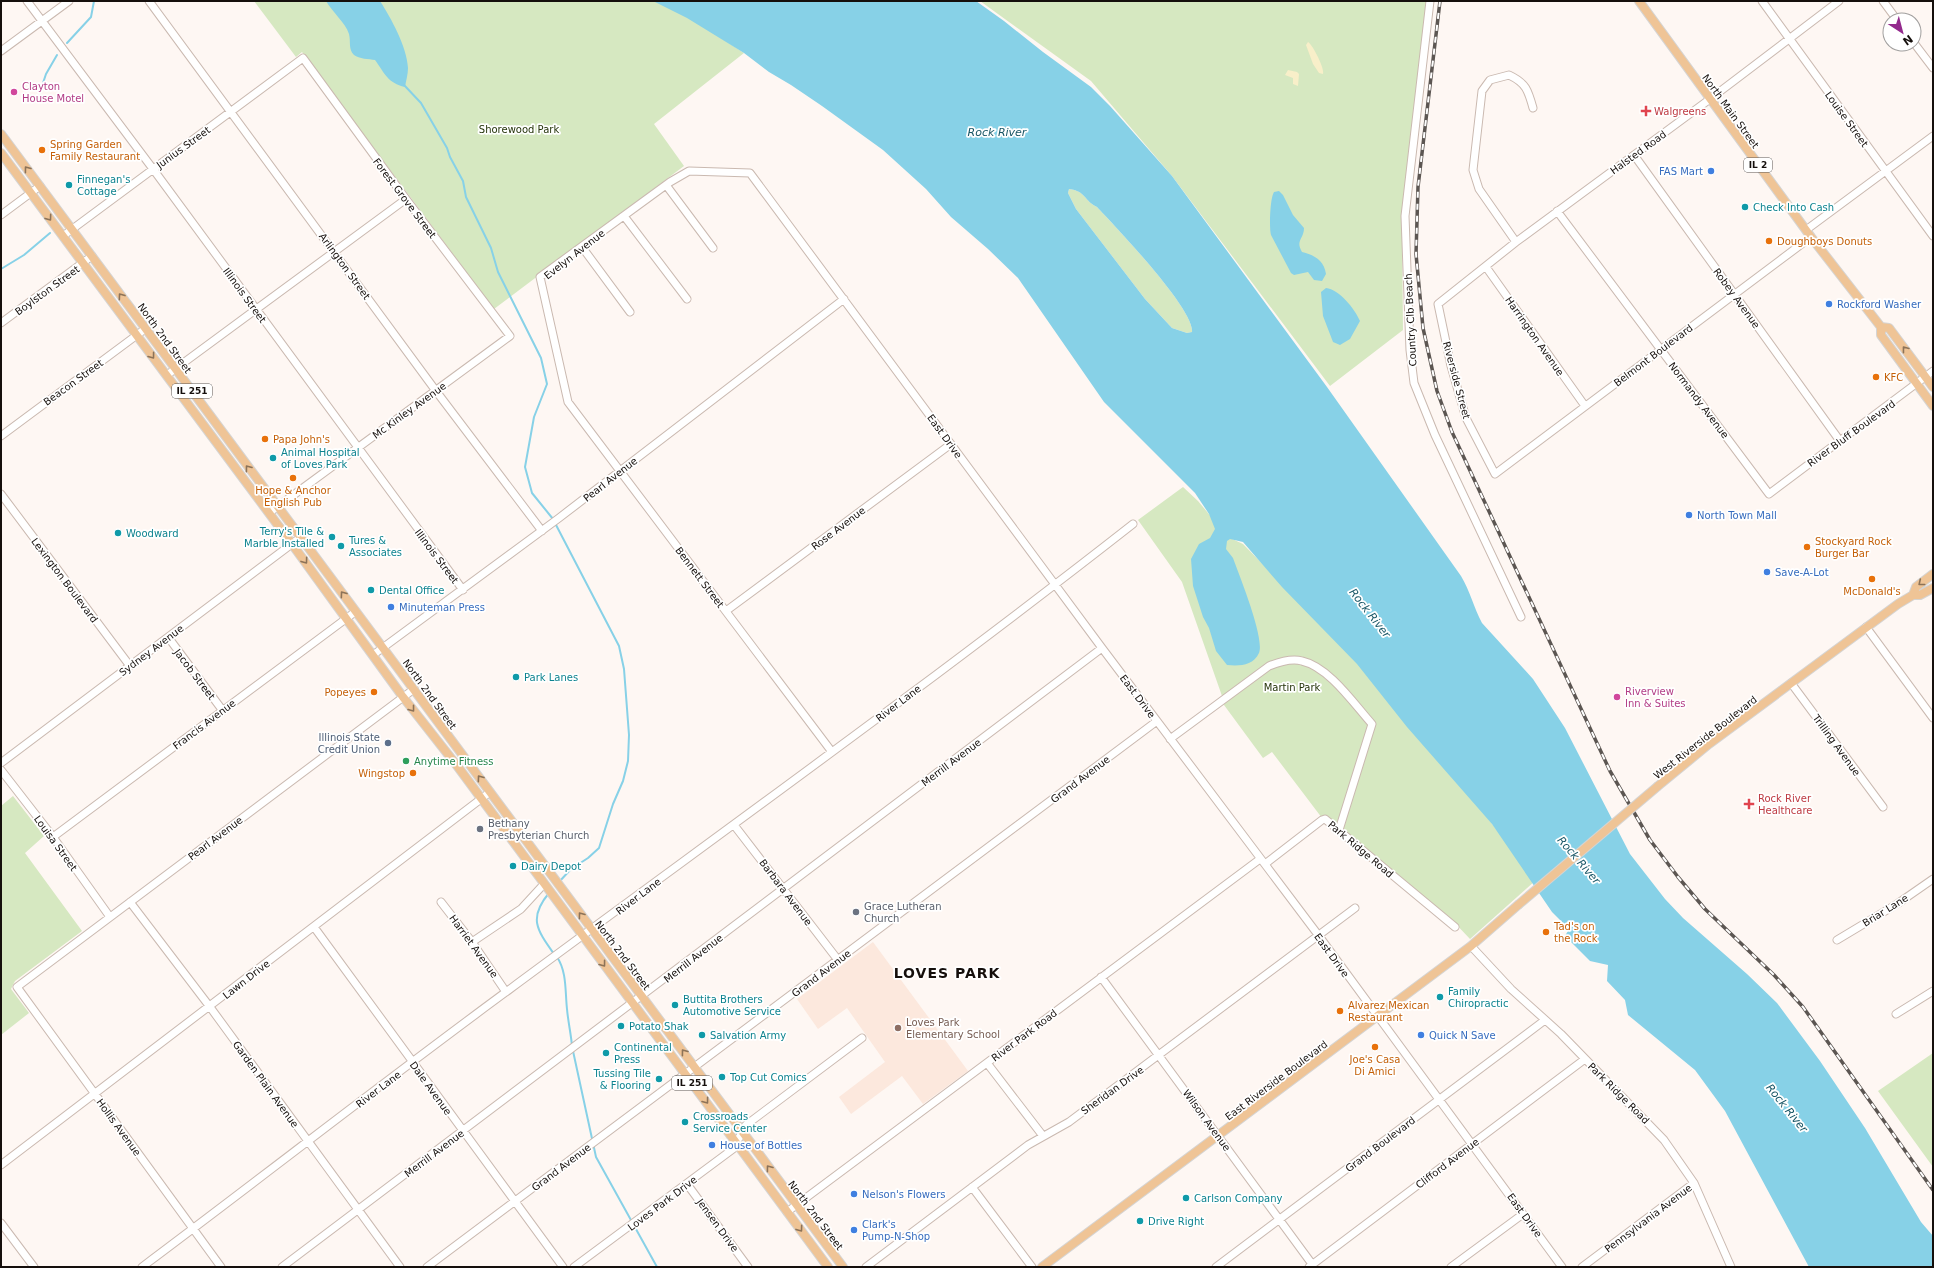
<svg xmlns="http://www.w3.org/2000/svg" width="1934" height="1268" viewBox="0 0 1934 1268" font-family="'DejaVu Sans',sans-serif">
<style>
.built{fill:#fce8dd}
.green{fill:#d6e8c1}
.sand{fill:#f8efc9}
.water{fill:#87d1e7;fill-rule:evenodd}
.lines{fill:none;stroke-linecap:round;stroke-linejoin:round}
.stream{stroke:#87d1e7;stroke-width:2}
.minor-casing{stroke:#cab9b0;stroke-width:9}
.major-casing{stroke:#d5d4d3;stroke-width:10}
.minor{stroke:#fff;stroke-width:7}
.major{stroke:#efc496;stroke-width:8}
.rail-casing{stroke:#5c5652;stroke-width:3.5}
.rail{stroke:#fff;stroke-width:2;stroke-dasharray:6;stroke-linecap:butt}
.major-bridge-casing{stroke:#d5d4d3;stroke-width:10;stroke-linecap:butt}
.major-bridge{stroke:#efc496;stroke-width:8}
.oneway{stroke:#8d7358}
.hotel-dot{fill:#d1479c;stroke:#fff;stroke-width:1.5}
.health-dot{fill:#e0444e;stroke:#fff;stroke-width:1.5}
.food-dot{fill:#e8710a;stroke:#fff;stroke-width:1.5}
.shop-dot{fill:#3f7fe0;stroke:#fff;stroke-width:1.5}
.culture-dot{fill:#0f9aa8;stroke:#fff;stroke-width:1.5}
.service-dot{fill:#5c6f8a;stroke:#fff;stroke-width:1.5}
.leisure-dot{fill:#2e9e5b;stroke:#fff;stroke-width:1.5}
.worship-dot{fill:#6b7280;stroke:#fff;stroke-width:1.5}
.education-dot{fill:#8d6e63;stroke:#fff;stroke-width:1.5}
.labels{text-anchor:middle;stroke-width:3.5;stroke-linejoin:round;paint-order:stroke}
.shield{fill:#fff;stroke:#5b5755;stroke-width:1}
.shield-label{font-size:9px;font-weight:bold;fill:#150f0c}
.hotel-label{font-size:10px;fill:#b23c85;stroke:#fff;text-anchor:start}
.health-label{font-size:10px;fill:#be3a42;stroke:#fff;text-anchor:start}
.street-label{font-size:10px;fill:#150f0c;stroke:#fff}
.park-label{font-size:10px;fill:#25340a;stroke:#fff}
.food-label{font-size:10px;fill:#c56008;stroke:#fff;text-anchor:start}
.shop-label{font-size:10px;fill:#366cbe;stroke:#fff;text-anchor:start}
.culture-label{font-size:10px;fill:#0d838f;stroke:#fff;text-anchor:start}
.service-label{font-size:10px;fill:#4e5e75;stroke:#fff;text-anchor:end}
.leisure-label{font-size:10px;fill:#27864d;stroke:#fff;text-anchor:start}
.worship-label{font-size:10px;fill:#5b616d;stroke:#fff;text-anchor:start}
.education-label{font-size:10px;fill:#785e54;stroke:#fff;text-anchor:start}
.water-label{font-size:11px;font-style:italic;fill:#175565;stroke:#fff}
.district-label{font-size:14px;font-weight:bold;letter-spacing:1px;fill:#150f0c;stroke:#fff}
</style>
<rect width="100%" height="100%" fill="#fef7f3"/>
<path class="built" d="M873,942L968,1071L923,1104L902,1076L851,1114L839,1097L885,1062L847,1008L818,1029L797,999Z"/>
<path class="green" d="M254,1H664L744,53L654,124L684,166L494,309L302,52L296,57Z
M980,1H1427L1402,232L1403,330L1330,386L1172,176L1091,81Z
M1069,189C1086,191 1084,201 1097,207C1115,226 1195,310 1192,332L1187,333L1172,328L1145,299L1076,209L1068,193Z
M1183,487L1198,501L1228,537L1243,544L1357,661L1466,789L1535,881L1470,939L1453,921L1322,818L1272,752L1263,758L1224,705L1222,696L1182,582L1138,520Z
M13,796L44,836L25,853L82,931L15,981L11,989L29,1013L1,1035V806Z
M1933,1053V1167L1878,1091Z"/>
<path class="sand" d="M1308,42C1313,45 1325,69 1323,74L1319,73L1313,64L1306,45Z
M1288,70L1297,72L1299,74L1298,86L1293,84V78L1285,75Z"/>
<path class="water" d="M326,1H380C391,18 407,47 408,68C408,74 406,81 405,87C388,83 385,74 375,60C369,59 359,59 354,55C348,49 351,42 349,34C345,22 332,12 326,1Z
M653,1H976L1004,21L1043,52L1091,87L1110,106L1172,176L1327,387L1461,576C1470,591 1474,608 1482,623L1533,679L1565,728L1630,854L1665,899L1683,918L1747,974L1777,1003L1820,1061L1865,1128L1921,1222L1933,1236V1267H1809L1725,1111L1695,1070L1628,1015L1625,1000L1607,981L1608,965L1590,961L1565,936L1569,929L1552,912L1492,824L1407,727L1357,664L1282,587L1243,542L1230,539L1227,541L1226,549L1233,558C1239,575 1265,638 1259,653C1253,666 1239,666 1227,665L1216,651L1209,628L1203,617L1193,586L1191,559L1199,544L1210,538L1215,529L1209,514L1195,493L1104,402L1018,278L988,249L951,217L926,189L883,150L822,106L791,85L769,72L744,53L687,18ZM1069,189C1086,191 1084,201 1097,207C1115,226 1195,310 1192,332L1187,333L1172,328L1145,299L1076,209L1068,193Z
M1279,191L1283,195L1293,215L1304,228C1304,239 1295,240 1302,252C1314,255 1324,260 1326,274L1322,281L1314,280L1308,272L1294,275L1291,273L1271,235C1269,228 1270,198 1274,192Z
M1326,288C1339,289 1355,309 1360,321L1350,339L1340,345L1333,342L1323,316L1321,292Z"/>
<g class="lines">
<path class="stream" d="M67,43L91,17L94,1
M404,85L421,103L447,148L450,157L463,181L466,197L491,248L498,272L541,358L547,384L534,417L525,467L532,493L553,519
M40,92L46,74L57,55
M1,269L24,255L50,233
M555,523L619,646L624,669L629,735L628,761L623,781L613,804L599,848L588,858L571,869L559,882
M549,893C528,918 537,930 554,954
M557,957C567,972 565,991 567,1009C568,1021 571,1034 572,1046
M573,1051L596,1157L657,1267"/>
<defs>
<path id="minor" d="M27,1L153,169L463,590
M149,1L436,391L542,531
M1430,1L1405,216L1410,350L1414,383L1435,435L1521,617
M1762,1L1933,236
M1883,1L1897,20
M1914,43L1933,68
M1,51L69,1
M1634,155L1840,441
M666,185L713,248
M1557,211L1769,494L1933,371
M1,215L40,186
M624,216L687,299
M1806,230L1933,136
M63,236L303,58L406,199L510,336L269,513
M1811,237L1495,474L1466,418L1451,366L1438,304L1516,242L1710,99L1839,1
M1516,242L1479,189L1473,170L1482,91L1490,80L1509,75C1526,83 1528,90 1533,108
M582,247L630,312
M1486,267L1585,406
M1,323L92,256
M167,375L406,199
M1,436L145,329
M1,494L130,666
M726,611L951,444
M1866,627L1933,718
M168,637L223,711
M373,655L559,518L844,299
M1791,683L1883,807
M1170,739L1269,666C1279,662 1291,658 1302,661C1329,667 1354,704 1372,724L1339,830
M832,752L568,402L540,277L670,182L689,171L750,173L1102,648L1319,936L1562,1267
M1,763L301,537
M1,770L53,837L110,917
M734,825L838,960
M53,837L355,612
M1265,864L1322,820L1325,819L1455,927
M130,902L210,1007L400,1267
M441,902L472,942L506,992
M314,927L563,1267
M1837,940L1897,904L1933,879
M472,942L521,909L544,884
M1471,946L1511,989L1561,1034L1664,1140L1694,1183L1731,1267
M1101,977L1312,1264
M1896,1014L1933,991
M987,1063L1043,1136
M1,1165L490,792
M687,1184L748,1267
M972,1187L1032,1267
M787,1212L1260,859
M1,1223L34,1267
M142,1267C265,1175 386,1080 510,989C718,835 929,684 1133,524
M221,1267L17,987L414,689
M282,1267C557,1062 829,854 1102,648
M427,1267L1157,721
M574,1267L733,1149L746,1125L862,1038
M866,1267L1028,1145L1069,1122L1355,908
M1216,1267L1545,1020
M1309,1267L1585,1059
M1451,1267L1523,1214
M1582,1267L1694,1183"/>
<path id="major" d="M1639,1L1811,237L1881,327V335L1933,406
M1,134L843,1267
M1,153L292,544L403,697L458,767L828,1267
M1881,327L1889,328L1933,387
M1913,595L1916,587L1933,574
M1658,786L1709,744L1898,604L1913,595H1920L1933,588
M1042,1267L1471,946L1518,905"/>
</defs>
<use href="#minor" class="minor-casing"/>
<use href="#major" class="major-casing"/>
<use href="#minor" class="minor"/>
<use href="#major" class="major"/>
<defs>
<path id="rail" d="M1440,1L1418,187L1416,254L1423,328L1437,391L1452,432L1610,771L1650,840L1678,877L1705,909L1774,975L1803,1007L1933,1190"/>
</defs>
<use href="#rail" class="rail-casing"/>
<use href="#rail" class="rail"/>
<defs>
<path id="major-bridge" d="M1518,905L1658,786"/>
</defs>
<use href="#major-bridge" class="major-bridge-casing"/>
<use href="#major-bridge" class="major-bridge"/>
</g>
<defs><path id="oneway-chevron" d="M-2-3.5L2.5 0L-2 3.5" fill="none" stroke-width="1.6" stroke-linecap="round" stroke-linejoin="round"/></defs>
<g class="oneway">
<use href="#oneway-chevron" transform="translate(27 169) rotate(-127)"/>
<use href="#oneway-chevron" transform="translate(49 218) rotate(54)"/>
<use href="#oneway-chevron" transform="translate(121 296) rotate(-126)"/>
<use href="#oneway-chevron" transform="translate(1905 349) rotate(-128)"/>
<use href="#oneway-chevron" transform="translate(152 356) rotate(53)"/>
<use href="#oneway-chevron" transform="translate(248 468) rotate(-127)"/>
<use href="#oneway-chevron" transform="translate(305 561) rotate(54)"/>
<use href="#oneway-chevron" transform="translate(1921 583) rotate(141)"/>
<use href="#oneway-chevron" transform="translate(343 594) rotate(-126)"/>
<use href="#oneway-chevron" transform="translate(412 709) rotate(52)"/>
<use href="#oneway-chevron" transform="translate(480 778) rotate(-126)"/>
<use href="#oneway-chevron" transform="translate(581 915) rotate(-127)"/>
<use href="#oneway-chevron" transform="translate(603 964) rotate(53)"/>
<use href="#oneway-chevron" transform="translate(684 1052) rotate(-127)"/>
<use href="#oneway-chevron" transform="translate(706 1101) rotate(53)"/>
<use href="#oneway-chevron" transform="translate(769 1168) rotate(-127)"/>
<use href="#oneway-chevron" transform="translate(800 1229) rotate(54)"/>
</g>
<g class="hotel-dot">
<circle cx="14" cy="92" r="4"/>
<circle cx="1617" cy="697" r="4"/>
</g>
<g class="health-dot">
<path d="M1644 105h4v4h4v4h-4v4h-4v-4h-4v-4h4z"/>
<path d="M1747 798h4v4h4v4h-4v4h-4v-4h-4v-4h4z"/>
</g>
<g class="food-dot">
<circle cx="42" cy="150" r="4"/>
<circle cx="1769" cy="241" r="4"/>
<circle cx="1876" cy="377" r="4"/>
<circle cx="265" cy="439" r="4"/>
<circle cx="293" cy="478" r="4"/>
<circle cx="1807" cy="547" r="4"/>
<circle cx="1872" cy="579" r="4"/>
<circle cx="374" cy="692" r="4"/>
<circle cx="413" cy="773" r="4"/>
<circle cx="1546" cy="932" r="4"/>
<circle cx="1340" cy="1011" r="4"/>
<circle cx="1375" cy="1047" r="4"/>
</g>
<g class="shop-dot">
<circle cx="1711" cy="171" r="4"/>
<circle cx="1829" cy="304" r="4"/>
<circle cx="1689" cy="515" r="4"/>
<circle cx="1767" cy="572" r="4"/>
<circle cx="391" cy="607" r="4"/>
<circle cx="1421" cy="1035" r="4"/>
<circle cx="712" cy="1145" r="4"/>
<circle cx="854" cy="1194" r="4"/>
<circle cx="854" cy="1230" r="4"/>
</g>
<g class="culture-dot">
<circle cx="69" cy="185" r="4"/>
<circle cx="1745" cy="207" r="4"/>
<circle cx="273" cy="458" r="4"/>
<circle cx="118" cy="533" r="4"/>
<circle cx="332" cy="537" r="4"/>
<circle cx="341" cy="546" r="4"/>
<circle cx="371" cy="590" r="4"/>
<circle cx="516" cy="677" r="4"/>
<circle cx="513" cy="866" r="4"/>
<circle cx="1440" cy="997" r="4"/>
<circle cx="675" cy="1005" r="4"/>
<circle cx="621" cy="1026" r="4"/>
<circle cx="702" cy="1035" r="4"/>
<circle cx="606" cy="1053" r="4"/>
<circle cx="722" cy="1077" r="4"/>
<circle cx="659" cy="1079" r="4"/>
<circle cx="685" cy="1122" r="4"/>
<circle cx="1186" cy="1198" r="4"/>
<circle cx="1140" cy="1221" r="4"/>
</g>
<circle class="service-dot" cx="388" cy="743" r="4"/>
<circle class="leisure-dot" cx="406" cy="761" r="4"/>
<g class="worship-dot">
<circle cx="480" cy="829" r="4"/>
<circle cx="856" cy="912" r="4"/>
</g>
<circle class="education-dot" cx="898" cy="1028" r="4"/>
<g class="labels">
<g class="shield">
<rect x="1744" y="158" width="28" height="14" rx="3"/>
<rect x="172" y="384" width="40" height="14" rx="3"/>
<rect x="672" y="1076" width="40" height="14" rx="3"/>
</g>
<g class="shield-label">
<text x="1758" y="168">IL 2</text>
<text x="192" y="394">IL 251</text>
<text x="692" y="1086">IL 251</text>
</g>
<g class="hotel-label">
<text x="22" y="90">Clayton<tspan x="22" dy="12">House Motel</tspan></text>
<text x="1625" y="695">Riverview<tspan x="1625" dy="12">Inn &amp; Suites</tspan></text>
</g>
<g class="health-label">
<text x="1654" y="115">Walgreens</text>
<text x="1758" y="802">Rock River<tspan x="1758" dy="12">Healthcare</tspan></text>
</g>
<g class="street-label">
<text transform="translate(1731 111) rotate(54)" y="4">North Main Street</text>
<text transform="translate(1847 119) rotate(54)" y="4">Louise Street</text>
<text transform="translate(183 147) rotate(-36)" y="4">Junius Street</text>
<text transform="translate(1638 152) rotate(-36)" y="4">Halsted Road</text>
<text transform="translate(405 198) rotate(53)" y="4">Forest Grove Street</text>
<text transform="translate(574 254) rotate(-38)" y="4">Evelyn Avenue</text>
<text transform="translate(345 266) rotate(54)" y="4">Arlington Street</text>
<text transform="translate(47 290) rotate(-36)" y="4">Boylston Street</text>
<text transform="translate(245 295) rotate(54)" y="4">Illinois Street</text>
<text transform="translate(1737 298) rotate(54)" y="4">Robey Avenue</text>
<text transform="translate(1410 320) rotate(-93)" y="4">Country Clb Beach</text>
<text transform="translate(1535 336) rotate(55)" y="4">Harrington Avenue</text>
<text transform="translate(165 338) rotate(54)" y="4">North 2nd Street</text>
<text transform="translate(1653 355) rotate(-37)" y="4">Belmont Boulevard</text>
<text transform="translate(1457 380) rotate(75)" y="4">Riverside Street</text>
<text transform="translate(73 382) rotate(-36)" y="4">Beacon Street</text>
<text transform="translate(1699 400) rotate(53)" y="4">Normandy Avenue</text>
<text transform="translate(409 410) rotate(-36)" y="4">Mc Kinley Avenue</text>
<text transform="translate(1851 433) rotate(-36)" y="4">River Bluff Boulevard</text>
<text transform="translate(945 436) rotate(54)" y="4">East Drive</text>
<text transform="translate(610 479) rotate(-38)" y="4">Pearl Avenue</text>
<text transform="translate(838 528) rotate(-37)" y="4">Rose Avenue</text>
<text transform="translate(437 556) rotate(53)" y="4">Illinois Street</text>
<text transform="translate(700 577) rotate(53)" y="4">Bennett Street</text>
<text transform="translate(65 580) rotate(53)" y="4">Lexington Boulevard</text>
<text transform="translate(151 650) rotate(-37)" y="4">Sydney Avenue</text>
<text transform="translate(195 674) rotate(53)" y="4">Jacob Street</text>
<text transform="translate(430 694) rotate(54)" y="4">North 2nd Street</text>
<text transform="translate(1138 696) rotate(53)" y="4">East Drive</text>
<text transform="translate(898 703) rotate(-37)" y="4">River Lane</text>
<text transform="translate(204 724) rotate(-37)" y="4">Francis Avenue</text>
<text transform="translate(1705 737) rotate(-38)" y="4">West Riverside Boulevard</text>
<text transform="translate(1837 745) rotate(54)" y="4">Trilling Avenue</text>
<text transform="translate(951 762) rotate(-37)" y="4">Merrill Avenue</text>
<text transform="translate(1080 779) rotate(-37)" y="4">Grand Avenue</text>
<text transform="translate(215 838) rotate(-37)" y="4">Pearl Avenue</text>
<text transform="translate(56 843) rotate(54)" y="4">Louisa Street</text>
<text transform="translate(1361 849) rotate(40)" y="4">Park Ridge Road</text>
<text transform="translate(786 892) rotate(53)" y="4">Barbara Avenue</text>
<text transform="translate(638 896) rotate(-37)" y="4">River Lane</text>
<text transform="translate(1885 910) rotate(-32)" y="4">Briar Lane</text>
<text transform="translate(474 946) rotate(54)" y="4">Harriet Avenue</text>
<text transform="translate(623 955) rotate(53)" y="4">North 2nd Street</text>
<text transform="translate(1332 955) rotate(54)" y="4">East Drive</text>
<text transform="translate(693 958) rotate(-38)" y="4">Merrill Avenue</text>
<text transform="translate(821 973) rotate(-37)" y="4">Grand Avenue</text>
<text transform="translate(246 979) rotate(-38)" y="4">Lawn Drive</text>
<text transform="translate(1024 1035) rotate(-37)" y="4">River Park Road</text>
<text transform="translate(1276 1080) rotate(-37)" y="4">East Riverside Boulevard</text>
<text transform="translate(266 1084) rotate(54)" y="4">Garden Plain Avenue</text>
<text transform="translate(431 1088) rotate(54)" y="4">Dale Avenue</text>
<text transform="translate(378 1089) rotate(-37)" y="4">River Lane</text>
<text transform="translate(1112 1090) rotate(-36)" y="4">Sheridan Drive</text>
<text transform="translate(1619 1093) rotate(45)" y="4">Park Ridge Road</text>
<text transform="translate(1207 1120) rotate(54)" y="4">Wilson Avenue</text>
<text transform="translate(119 1127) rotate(54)" y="4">Hollis Avenue</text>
<text transform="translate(1380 1144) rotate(-37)" y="4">Grand Boulevard</text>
<text transform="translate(434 1153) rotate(-37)" y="4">Merrill Avenue</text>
<text transform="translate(1447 1163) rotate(-37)" y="4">Clifford Avenue</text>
<text transform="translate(561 1167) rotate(-37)" y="4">Grand Avenue</text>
<text transform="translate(662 1203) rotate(-37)" y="4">Loves Park Drive</text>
<text transform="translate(816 1215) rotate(53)" y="4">North 2nd Street</text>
<text transform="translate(1525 1215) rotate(54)" y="4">East Drive</text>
<text transform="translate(1648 1218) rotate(-37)" y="4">Pennsylvania Avenue</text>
<text transform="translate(718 1225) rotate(54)" y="4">Jensen Drive</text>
</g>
<g class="park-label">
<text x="519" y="133">Shorewood Park</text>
<text x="1292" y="691">Martin Park</text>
</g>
<g class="food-label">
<text x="50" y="148">Spring Garden<tspan x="50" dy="12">Family Restaurant</tspan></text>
<text x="1777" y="245">Doughboys Donuts</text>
<text x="1884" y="381">KFC</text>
<text x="273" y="443">Papa John's</text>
<text x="293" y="494" text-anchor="middle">Hope &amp; Anchor<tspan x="293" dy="12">English Pub</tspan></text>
<text x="1815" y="545">Stockyard Rock<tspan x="1815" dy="12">Burger Bar</tspan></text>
<text x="1872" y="595" text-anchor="middle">McDonald's</text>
<text x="366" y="696" text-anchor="end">Popeyes</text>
<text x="405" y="777" text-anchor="end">Wingstop</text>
<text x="1554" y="930">Tad's on<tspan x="1554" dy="12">the Rock</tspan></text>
<text x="1348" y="1009">Alvarez Mexican<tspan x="1348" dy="12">Restaurant</tspan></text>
<text x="1375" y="1063" text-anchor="middle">Joe's Casa<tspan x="1375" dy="12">Di Amici</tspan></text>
</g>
<g class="shop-label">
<text x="1703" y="175" text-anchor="end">FAS Mart</text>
<text x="1837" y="308">Rockford Washer</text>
<text x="1697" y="519">North Town Mall</text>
<text x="1775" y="576">Save-A-Lot</text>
<text x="399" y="611">Minuteman Press</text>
<text x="1429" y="1039">Quick N Save</text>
<text x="720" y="1149">House of Bottles</text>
<text x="862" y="1198">Nelson's Flowers</text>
<text x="862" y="1228">Clark's<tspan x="862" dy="12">Pump-N-Shop</tspan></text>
</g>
<g class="culture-label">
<text x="77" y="183">Finnegan's<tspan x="77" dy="12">Cottage</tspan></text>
<text x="1753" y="211">Check Into Cash</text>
<text x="281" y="456">Animal Hospital<tspan x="281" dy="12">of Loves Park</tspan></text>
<text x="324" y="535" text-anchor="end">Terry's Tile &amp;<tspan x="324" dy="12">Marble Installed</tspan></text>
<text x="126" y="537">Woodward</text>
<text x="349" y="544">Tures &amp;<tspan x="349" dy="12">Associates</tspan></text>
<text x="379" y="594">Dental Office</text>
<text x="524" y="681">Park Lanes</text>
<text x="521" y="870">Dairy Depot</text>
<text x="1448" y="995">Family<tspan x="1448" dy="12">Chiropractic</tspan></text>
<text x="683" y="1003">Buttita Brothers<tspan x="683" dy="12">Automotive Service</tspan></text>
<text x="629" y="1030">Potato Shak</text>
<text x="710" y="1039">Salvation Army</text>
<text x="614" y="1051">Continental<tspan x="614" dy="12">Press</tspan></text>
<text x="651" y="1077" text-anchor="end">Tussing Tile<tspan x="651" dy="12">&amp; Flooring</tspan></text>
<text x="730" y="1081">Top Cut Comics</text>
<text x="693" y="1120">Crossroads<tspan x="693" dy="12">Service Center</tspan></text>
<text x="1194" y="1202">Carlson Company</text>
<text x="1148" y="1225">Drive Right</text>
</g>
<g class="service-label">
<text x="380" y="741">Illinois State<tspan x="380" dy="12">Credit Union</tspan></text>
</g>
<g class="leisure-label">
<text x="414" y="765">Anytime Fitness</text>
</g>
<g class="worship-label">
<text x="488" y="827">Bethany<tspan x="488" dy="12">Presbyterian Church</tspan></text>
<text x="864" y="910">Grace Lutheran<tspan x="864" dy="12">Church</tspan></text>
</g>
<g class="education-label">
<text x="906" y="1026">Loves Park<tspan x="906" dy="12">Elementary School</tspan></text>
</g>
<g class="water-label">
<text x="997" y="136">Rock River</text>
<text transform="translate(1370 613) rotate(52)" y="4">Rock River</text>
<text transform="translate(1579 860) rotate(49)" y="4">Rock River</text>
<text transform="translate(1787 1108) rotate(51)" y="4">Rock River</text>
</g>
<g class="district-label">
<text x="947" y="978">LOVES PARK</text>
</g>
</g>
<rect width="1934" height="1268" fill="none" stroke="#150f0c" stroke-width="4"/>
<g transform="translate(1902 32) rotate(144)"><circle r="19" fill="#ffffff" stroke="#a19f9e"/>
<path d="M0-3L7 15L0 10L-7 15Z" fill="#932a8d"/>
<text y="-6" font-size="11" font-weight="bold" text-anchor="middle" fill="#150f0c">N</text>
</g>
</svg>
